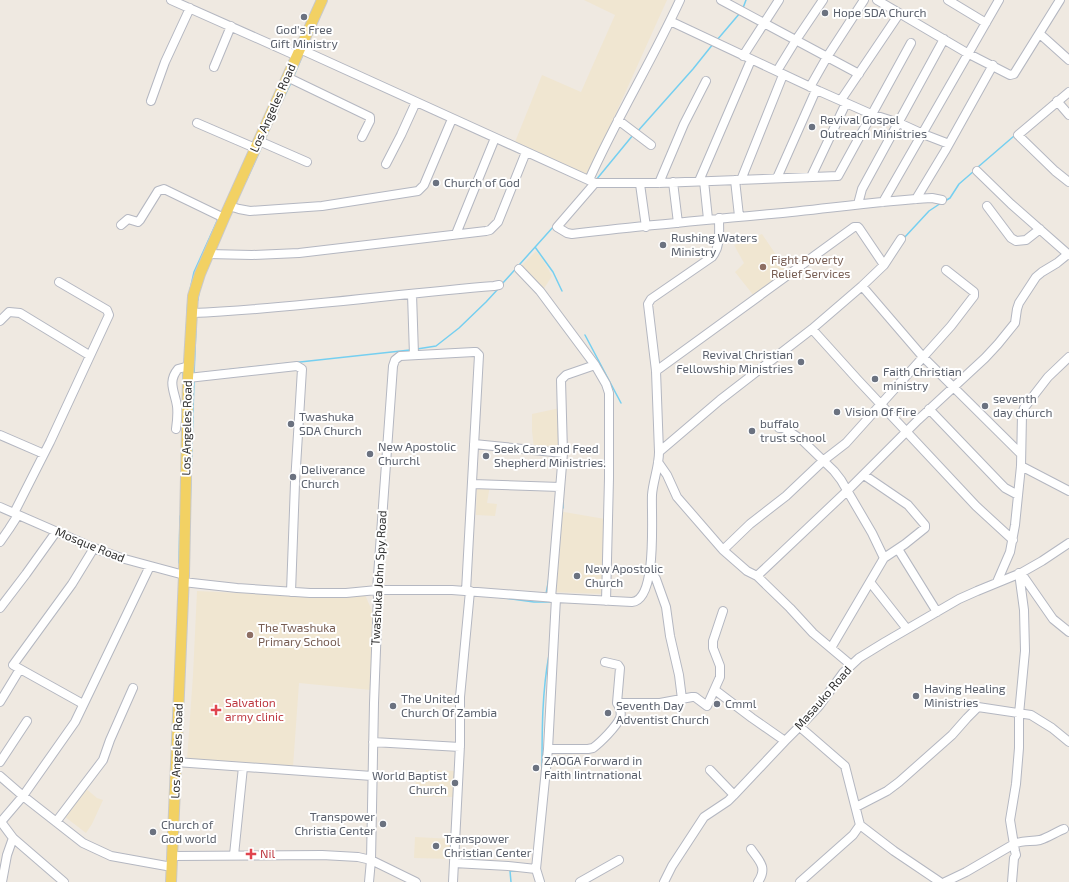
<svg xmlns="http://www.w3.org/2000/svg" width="1069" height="882" viewBox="0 0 1069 882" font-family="'Exo 2',sans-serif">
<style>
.education{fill:#f0e6d1}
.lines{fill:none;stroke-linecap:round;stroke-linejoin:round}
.stream{stroke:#75cff0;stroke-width:1.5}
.minor-casing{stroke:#b4b7c1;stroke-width:10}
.major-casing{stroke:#c9c9c9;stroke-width:12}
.minor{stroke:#fff;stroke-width:8}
.major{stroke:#f2d163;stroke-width:10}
.worship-dot{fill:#6b7280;stroke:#fff;stroke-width:1.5}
.education-dot{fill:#8d6e63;stroke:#fff;stroke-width:1.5}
.health-dot{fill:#e0444e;stroke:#fff;stroke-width:1.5}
.labels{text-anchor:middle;stroke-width:4;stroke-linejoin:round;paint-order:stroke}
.worship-label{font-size:12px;fill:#5b616d;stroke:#fff;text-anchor:start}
.street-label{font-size:12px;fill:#2e2e2e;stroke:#fff}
.education-label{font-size:12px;fill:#785e54;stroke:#fff;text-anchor:start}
.health-label{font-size:12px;fill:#be3a42;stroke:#fff;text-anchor:start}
</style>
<rect width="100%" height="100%" fill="#efe9e1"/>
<path class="education" d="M584,0H667L588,175L515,142L542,75L581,92L615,15Z
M762,234L787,271L754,296L735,272L744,263L734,245Z
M536,251L542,258L552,276L543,290L519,268Z
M560,408L558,451L534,448L532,431V414Z
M477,484L490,485L487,503L497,504L495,516L476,515Z
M558,511L611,520L604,594L552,592Z
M197,591L309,596L365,595L374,615L371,690L299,683L293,767L187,760L193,675Z
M426,770L458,771L456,797H414L417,774H426Z
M84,787L97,798L103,800L92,824L86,833L60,813Z
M415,837L453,839V859L414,858Z"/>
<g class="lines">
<path class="stream" d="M743,8L746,0
M717,40L740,13
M293,78L303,54
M282,101L291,83
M637,132L693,69L713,44
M265,139L268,132
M978,167L1014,136
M596,180L633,135
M246,181L262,146
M945,201L950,198L959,184L974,171
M904,238L929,211L941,203
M535,247L553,272L562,291
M502,284L554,226
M190,290L194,272L218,219
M198,300L199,292
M585,335L621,403
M186,336L188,298
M417,349L436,346L459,328L486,302L498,289
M217,371L410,350
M194,375L196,327
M183,381V371
M190,508L194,380
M563,508V500
M179,563L180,516
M546,594L549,578
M497,597L534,602H552V603
M542,769C542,731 542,692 549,655
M511,882L510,871H518"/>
<defs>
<path id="minor" d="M171,0L297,56
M721,0L859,74
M877,0L967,53L1010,75L1014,74L1060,0
M948,0L986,23
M670,21L819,91L871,114L899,123L923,134L949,144
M1040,34L1069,60
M300,49L595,183H659L838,176L911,43
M743,56L779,0
M214,67L231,26
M777,71L796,40L823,0
M287,77L370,117V121L362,137
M810,87L827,57L864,0
M1069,92L1018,135L1055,171L1069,182
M841,100L899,14
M151,101L165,62L190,8
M1057,101L1069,115
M618,120L651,145
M197,123L255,148
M259,141L307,162
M386,164L401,135L416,102
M977,171L1011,204L1069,255
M811,177L846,103
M777,178L816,90
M589,180C616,119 652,61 680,0
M735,180L739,216
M741,180L783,75
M699,181L751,60
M704,181L708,219
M673,182L678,223
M595,183L557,227L567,233L572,234C638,226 705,220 771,214C825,209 878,201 932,198L942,200
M659,183L684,124L706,81
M640,184L646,227
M916,199L945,151L993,65
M883,202L999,0
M858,204L862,189L944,39
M229,206L239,209L250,211L322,206L418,191L424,185L452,119
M987,206L1011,238L1016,241L1026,240L1040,229
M121,225L128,219L138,222L140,220L158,191L164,189L224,218
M456,234L495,138
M208,254L252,255L299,253L486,231L490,230L498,222L526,152
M519,269L540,291L595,365
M862,286L923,357L1021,454
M412,294L414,355
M192,313C293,309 394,294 494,286L499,285
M0,321L9,312L20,313L89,355
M812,329L858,380L976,506L1013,540
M656,371L854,227H858L859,228L884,265
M188,378L297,366L302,369L295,483L291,592
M929,409L1000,483L1005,488L1018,495
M779,428H784L802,440L834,471L841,480L872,533L884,558
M176,429C177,422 178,414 177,406C175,392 167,382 178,369L189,366
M0,435L44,454
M474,444L563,453
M659,452L656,371L648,304L651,299L712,257C721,246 719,232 719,218
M658,462L667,475L677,497L723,550L747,571L757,576L790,608L813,633L851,665
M1021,466L1069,491
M472,484L560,487
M0,507L94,548L121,558L184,575
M14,513L50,442L109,315L107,310L59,282
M0,542L9,529L18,515
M898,549L937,612
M723,550L750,524L786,496L824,460L846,443L951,326L974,296V292L946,270
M650,570L656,579L666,607L670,636L679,675L682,699
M1021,573L1053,619L1069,632
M757,576L847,491L918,420L985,358L998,344L1015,323L1017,309L1019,303L1036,277L1042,272L1057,263L1068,254
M183,582L237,588L310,593H346L377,590H452L556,598L632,602C658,600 651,514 652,495C653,481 659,467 659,452L720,400L812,329L862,286L884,265L901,239
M870,582L907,629
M997,582L1010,552L1015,525L1021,466L1022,414L1024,408L1048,377L1069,357
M551,598L563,453L561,380L566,375L595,365L606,384L609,393V478L606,601
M0,608L26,574L56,532
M831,648L884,558L905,544L925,528V525L908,505L864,475
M715,690L752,718L785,741
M0,702L20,669
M617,703H660L692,697H695L707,706L720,677V666L713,648V641L723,611
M83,704L13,665L72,584L94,548
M800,727L845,766L860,825L894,851L940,882
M373,742L460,747
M548,749H588L593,748C601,742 616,727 620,718C622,713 620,708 617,703L620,668L618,665L605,662
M0,762L27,721
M176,762L372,776
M710,770L734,795
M0,776L23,796L83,843L111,856L172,867
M856,807L887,791L899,782L952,735L967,718L978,707L1031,715L1052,728L1069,742
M1,822L13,838L64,882
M56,822L103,760L110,740L133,688
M0,823L23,796L75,722L150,566
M751,849C759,861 768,867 758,882
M234,855L243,767
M173,856L322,855L358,857L371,860L416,882
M454,863L508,866L536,869
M2,882L7,855L13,838
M369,882L371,860L374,703L378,597L377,590L393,366L395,360L400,356L474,352H476L479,355L466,591
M453,882L460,745V697L470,591
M540,882L536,869L548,749L556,598
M580,882L619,860
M664,882L672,866L704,817L728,801L734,795L785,741L805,721L819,706L843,673L859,658L885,642L959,599L977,591L1021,573L1042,561L1069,543
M800,882L853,835L860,825
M945,882L966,872L1014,844C1023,840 1031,842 1040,840C1049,837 1056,832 1064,829
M1012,882L1014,858L1016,855L1015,851L1010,820L1016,784L1019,748V714L1025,651L1024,610L1019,573"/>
<path id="major" d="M171,882L184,575L188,378L193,296L200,274L224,218L322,0"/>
</defs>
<use href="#minor" class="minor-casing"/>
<use href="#major" class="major-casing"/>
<use href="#minor" class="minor"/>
<use href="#major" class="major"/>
</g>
<g class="worship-dot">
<circle cx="825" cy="13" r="4"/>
<circle cx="304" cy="17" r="4"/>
<circle cx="812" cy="127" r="4"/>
<circle cx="436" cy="183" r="4"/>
<circle cx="663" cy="245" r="4"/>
<circle cx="801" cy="362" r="4"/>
<circle cx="875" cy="379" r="4"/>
<circle cx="985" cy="406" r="4"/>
<circle cx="837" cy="412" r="4"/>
<circle cx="291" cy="424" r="4"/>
<circle cx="752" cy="431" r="4"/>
<circle cx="370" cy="454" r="4"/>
<circle cx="486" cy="456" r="4"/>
<circle cx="293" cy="477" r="4"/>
<circle cx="577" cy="576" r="4"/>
<circle cx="916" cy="696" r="4"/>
<circle cx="717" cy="704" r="4"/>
<circle cx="393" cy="706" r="4"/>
<circle cx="608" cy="713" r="4"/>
<circle cx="536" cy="768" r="4"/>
<circle cx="455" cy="783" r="4"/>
<circle cx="383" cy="824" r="4"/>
<circle cx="153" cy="832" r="4"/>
<circle cx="436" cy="846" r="4"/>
</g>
<g class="education-dot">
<circle cx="763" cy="267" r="4"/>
<circle cx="250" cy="635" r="4"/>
</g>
<g class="health-dot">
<path d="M214 704h4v4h4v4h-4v4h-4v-4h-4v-4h4z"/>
<path d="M249 848h4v4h4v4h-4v4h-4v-4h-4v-4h4z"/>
</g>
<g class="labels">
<g class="worship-label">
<text x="833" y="17">Hope SDA Church</text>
<text x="304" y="34" text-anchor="middle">God's Free<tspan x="304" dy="14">Gift Ministry</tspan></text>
<text x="820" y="124">Revival Gospel<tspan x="820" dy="14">Outreach Ministries</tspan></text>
<text x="444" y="187">Church of God</text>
<text x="671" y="242">Rushing Waters<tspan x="671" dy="14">Ministry</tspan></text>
<text x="793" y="359" text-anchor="end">Revival Christian<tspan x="793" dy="14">Fellowship Ministries</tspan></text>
<text x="883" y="376">Faith Christian<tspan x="883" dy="14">ministry</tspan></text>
<text x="993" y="403">seventh<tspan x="993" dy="14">day church</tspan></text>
<text x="845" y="416">Vision Of Fire</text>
<text x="299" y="421">Twashuka<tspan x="299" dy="14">SDA Church</tspan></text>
<text x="760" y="428">buffalo<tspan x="760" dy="14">trust school</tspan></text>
<text x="378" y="451">New Apostolic<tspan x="378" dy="14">Churchl</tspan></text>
<text x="494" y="453">Seek Care and Feed<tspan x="494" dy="14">Shepherd Ministries.</tspan></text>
<text x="301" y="474">Deliverance<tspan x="301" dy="14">Church</tspan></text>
<text x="585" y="573">New Apostolic<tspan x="585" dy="14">Church</tspan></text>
<text x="924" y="693">Having Healing<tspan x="924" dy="14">Ministries</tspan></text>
<text x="401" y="703">The United<tspan x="401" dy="14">Church Of Zambia</tspan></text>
<text x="725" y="708">Cmml</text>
<text x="616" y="710">Seventh Day<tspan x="616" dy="14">Adventist Church</tspan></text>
<text x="544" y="765">ZAOGA Forward in<tspan x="544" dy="14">Faith Iintrnational</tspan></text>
<text x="447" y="780" text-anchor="end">World Baptist<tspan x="447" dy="14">Church</tspan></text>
<text x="375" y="821" text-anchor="end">Transpower<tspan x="375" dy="14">Christia Center</tspan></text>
<text x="161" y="829">Church of<tspan x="161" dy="14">God world</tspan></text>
<text x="444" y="843">Transpower<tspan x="444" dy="14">Christian Center</tspan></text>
</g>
<g class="street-label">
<text transform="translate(273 108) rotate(-66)" y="4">Los Angeles Road</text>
<text transform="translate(187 428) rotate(-89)" y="4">Los Angeles Road</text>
<text transform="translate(90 545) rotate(22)" y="4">Mosque Road</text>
<text transform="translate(379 578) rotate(-87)" y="4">Twashuka John Spy Road</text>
<text transform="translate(823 698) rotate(-49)" y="4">Masauko Road</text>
<text transform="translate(177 751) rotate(-88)" y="4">Los Angeles Road</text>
</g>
<g class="education-label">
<text x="771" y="264">Fight Poverty<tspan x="771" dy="14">Relief Services</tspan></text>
<text x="258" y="632">The Twashuka<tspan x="258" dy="14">Primary School</tspan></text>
</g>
<g class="health-label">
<text x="225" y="707">Salvation<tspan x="225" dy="14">army clinic</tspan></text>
<text x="260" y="858">Nil</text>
</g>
</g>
</svg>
